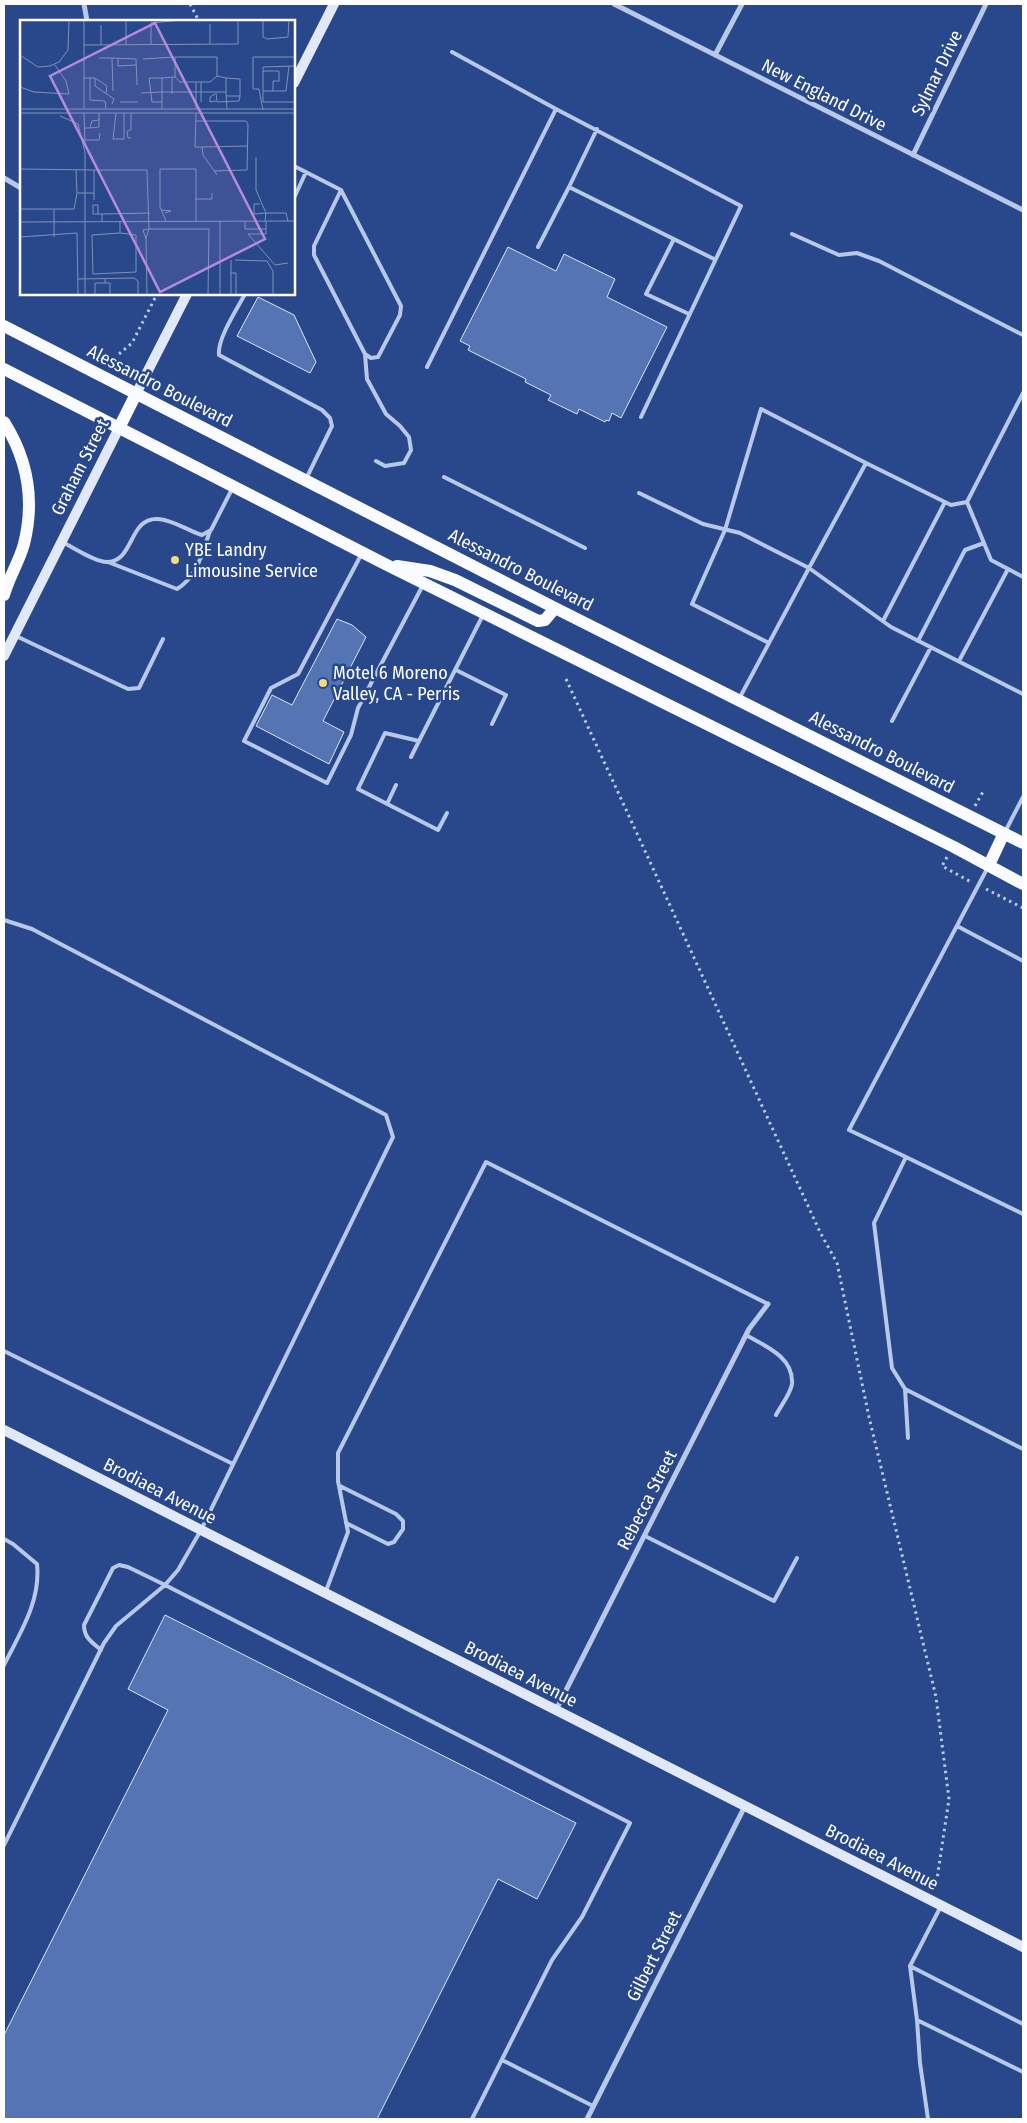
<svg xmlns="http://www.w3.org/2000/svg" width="1027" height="2123" viewBox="0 0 1027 2123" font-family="'Fira Sans Condensed',sans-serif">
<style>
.building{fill:#5574b3;stroke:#dbe4f7}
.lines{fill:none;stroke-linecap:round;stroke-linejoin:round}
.path{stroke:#b7c8e9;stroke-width:3;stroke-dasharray:2.5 4;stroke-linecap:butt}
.lane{stroke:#b7c8e9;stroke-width:4}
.street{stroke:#b7c8e9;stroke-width:5}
.secondary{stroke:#e1e8f8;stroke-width:10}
.primary{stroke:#fafbfe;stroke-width:12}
.poi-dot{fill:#f1dd7e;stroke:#29488b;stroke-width:2}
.labels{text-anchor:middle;stroke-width:5;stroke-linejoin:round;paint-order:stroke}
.street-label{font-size:18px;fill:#fff;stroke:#29488b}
.poi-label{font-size:18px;fill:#fff;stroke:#29488b;text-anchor:start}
.inset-road{fill:none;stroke:#7f91b9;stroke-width:1}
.view{fill:#b68bdc;fill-opacity:0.15;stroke:#b68bdc;stroke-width:2.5}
.inset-edge{fill:none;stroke:#fff;stroke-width:2.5}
</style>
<rect width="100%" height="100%" fill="#29488b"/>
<path class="building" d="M508,247L556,271L564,254L615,279L607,297L667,327L621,418L612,413L609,421L606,420L605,422L579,409L577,414L548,400L551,395L525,382L526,379L468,350L470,346L460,341Z
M258,297L294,315L316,362L310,373L237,336Z
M337,619L352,625L366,637L323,721L344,732L329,764L256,726L272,695L292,705Z
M165,1615L576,1823L537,1899L498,1879L377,2119H4V2035L168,1710L128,1689Z"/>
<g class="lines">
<path class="path" d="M190,4L199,21
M119,354L132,343L157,294
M566,679L820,1232L837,1263L869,1417L936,1697L949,1799L937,1879
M975,806L984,790
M947,857L942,866L971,882
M986,889L1023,908"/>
<path class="lane" d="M556,109L741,206L641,417
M597,129L569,187L714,259
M294,166L341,190L401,306L400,315L378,357L371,358L365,354
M341,190L314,246V255L365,354L367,379L386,414L400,426L409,437L411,450L404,463L385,466L376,461
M294,198L306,172
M792,234L839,255L857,253L879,261L1023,335
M674,239L646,294L689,314
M538,247L569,187
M245,294C237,309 217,339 219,355L322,410L330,418L332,426L307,477
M427,367L556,109L452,52
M1023,393L967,502L991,560L1023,577
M444,477L585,548
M639,493L703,524L740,533L809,568L866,463L951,505L967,502
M62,542C73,547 96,563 108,562C134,561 129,517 158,519C174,520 188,531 202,535L211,530L232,489
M361,555L298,674L271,688L244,741L327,783L351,735L358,708L423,585
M108,562L177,589C198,576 202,553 210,531
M883,621L945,502
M16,636L128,689L139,688L163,639
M918,641L965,550L984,543
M769,643L692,604L725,530L761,409L866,463
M959,661L1008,569
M456,670L506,695L492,724
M739,699L809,568L891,627L1023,694
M892,721L931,647
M411,757L419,741
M387,804L396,785
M447,813L438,830L358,789L385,733L419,741L483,615
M1005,832L1023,797
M4,920L32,929L386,1115L393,1137L201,1530L178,1570L165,1585L630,1823L582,1917L552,1960L472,2119
M957,926L1023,961
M906,1157L1023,1214
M746,1335C765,1346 794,1357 792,1384C791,1393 780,1407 776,1415
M4,1351L233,1464
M905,1389L1023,1449
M908,1438L905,1389L892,1368L874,1223L906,1157L849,1130L988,867
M340,1486L396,1514L403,1521V1529L394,1542L388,1544L346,1523
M645,1536L774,1601L797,1558
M4,1539L13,1544L37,1564C41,1601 20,1633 4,1665
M326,1591L348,1532L338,1481V1453L486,1162L768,1304
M4,1845L104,1643L116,1626L165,1585L128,1567L119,1565L113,1568L84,1625C84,1638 92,1642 101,1650
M941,1906L910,1966L1023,2024
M910,1966L917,2020L1023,2072
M917,2020L920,2063L928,2119
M502,2060L593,2106"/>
<path class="street" d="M84,4L87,21
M614,4L1023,210
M715,55L742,4
M913,155L986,4
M4,178L21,188
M556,1710L749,1329L768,1304
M587,2119L745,1806"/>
<path class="secondary" d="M294,83L334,4
M136,394L187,294
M4,656L119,428
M4,1430L1023,1947"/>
<path class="primary" d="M4,326L555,608L1023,843
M4,369L385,564L954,847L1023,884
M4,422C28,460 35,500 24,544C19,562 9,577 4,595
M119,428L136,394
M397,566L430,571L455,580L538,621L545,620L555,608
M989,865L1004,833"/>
</g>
<g class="poi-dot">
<circle cx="175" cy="560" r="5"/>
<circle cx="323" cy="683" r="5"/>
</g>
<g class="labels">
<g class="street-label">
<text transform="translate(937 73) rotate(-64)" y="6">Sylmar Drive</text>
<text transform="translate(824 95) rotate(27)" y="6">New England Drive</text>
<text transform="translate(160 386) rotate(27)" y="6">Alessandro Boulevard</text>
<text transform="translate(80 467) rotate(-63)" y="6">Graham Street</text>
<text transform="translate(521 570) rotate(27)" y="6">Alessandro Boulevard</text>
<text transform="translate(882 752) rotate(27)" y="6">Alessandro Boulevard</text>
<text transform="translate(160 1491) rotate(27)" y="6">Brodiaea Avenue</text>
<text transform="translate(647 1500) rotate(-63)" y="6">Rebecca Street</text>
<text transform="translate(521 1674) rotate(27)" y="6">Brodiaea Avenue</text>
<text transform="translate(882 1857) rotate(27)" y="6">Brodiaea Avenue</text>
<text transform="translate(654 1956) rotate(-63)" y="6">Gilbert Street</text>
</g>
<g class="poi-label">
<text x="185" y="556">YBE Landry<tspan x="185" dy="21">Limousine Service</tspan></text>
<text x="333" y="679">Motel 6 Moreno<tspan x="333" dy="21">Valley, CA - Perris</tspan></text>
</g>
</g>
<g transform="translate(20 20)">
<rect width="275" height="275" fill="#29488b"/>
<path class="inset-road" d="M64,0V89M243,0V17L247,19L268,17L269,0M190,4V24M81,5V25M131,24V3L162,0M64,25L218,24V0M106,25V0M0,35L18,47L30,46L39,42L48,30L49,0M155,37H197V56L190,62H160L155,57ZM79,38H92L93,71M92,38L116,39L117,65M98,38V46L116,45M123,39L154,37M275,46L243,47V82H275M243,51H259V61H253V71M197,56L206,58V72M64,58H75L87,66L86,73M70,58V80L85,81L86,89M75,58V66L94,79L92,84M206,58L220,59V76H206M181,62V82M0,67L14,72L49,74L46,61L35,45M243,71H266L269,46M121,73L142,72V58L155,57M196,73L197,82L219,81L220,76M152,74V58M195,74L190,77V82L196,81M100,82H118M142,82H132L129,58H142M0,89H275M142,89V72H206L207,89M176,89V62M243,90L239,69H233V37H275M0,93H275M64,93L65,124M96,93L93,119H104V93M111,93V110L107,111L108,118H111M176,93L175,127H182L183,135L197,155M40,96L58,104L65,133M176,101H226L228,104L227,150L194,151M65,108H70L72,101L79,100V93M71,108L79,107V99M65,120H79L80,113M182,127L228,126M65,133V275M236,137V170L246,193L234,194V184H240M0,149L74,150V180M56,150L57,173H74M74,150H127L129,209H189L188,275M175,179H192V173M0,189H54L57,173M34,189V217M142,190L151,191L145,193M78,194V185H73V194H82M146,201L140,187V149H176V201M200,201V275M225,201V209H246V201M245,201L246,193H266L268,201M0,202L275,201M82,202V194L130,193M100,213L116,215V252L73,254L72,215L100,213V201M228,214L255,245L268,243M228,214H246V209M0,217L57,213L58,275M126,219L123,210L129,209M211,240V275M215,240L247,241L253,251V275M211,253H216V275M58,259L114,258L118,261V275M85,263H90V275M75,275V263H85V258M127,275L126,218L129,209"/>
<path class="view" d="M135,3L245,219L140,272L30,56Z"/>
<rect width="275" height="275" class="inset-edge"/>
</g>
<rect width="1027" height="2123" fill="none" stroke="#ffffff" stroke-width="10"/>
</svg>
